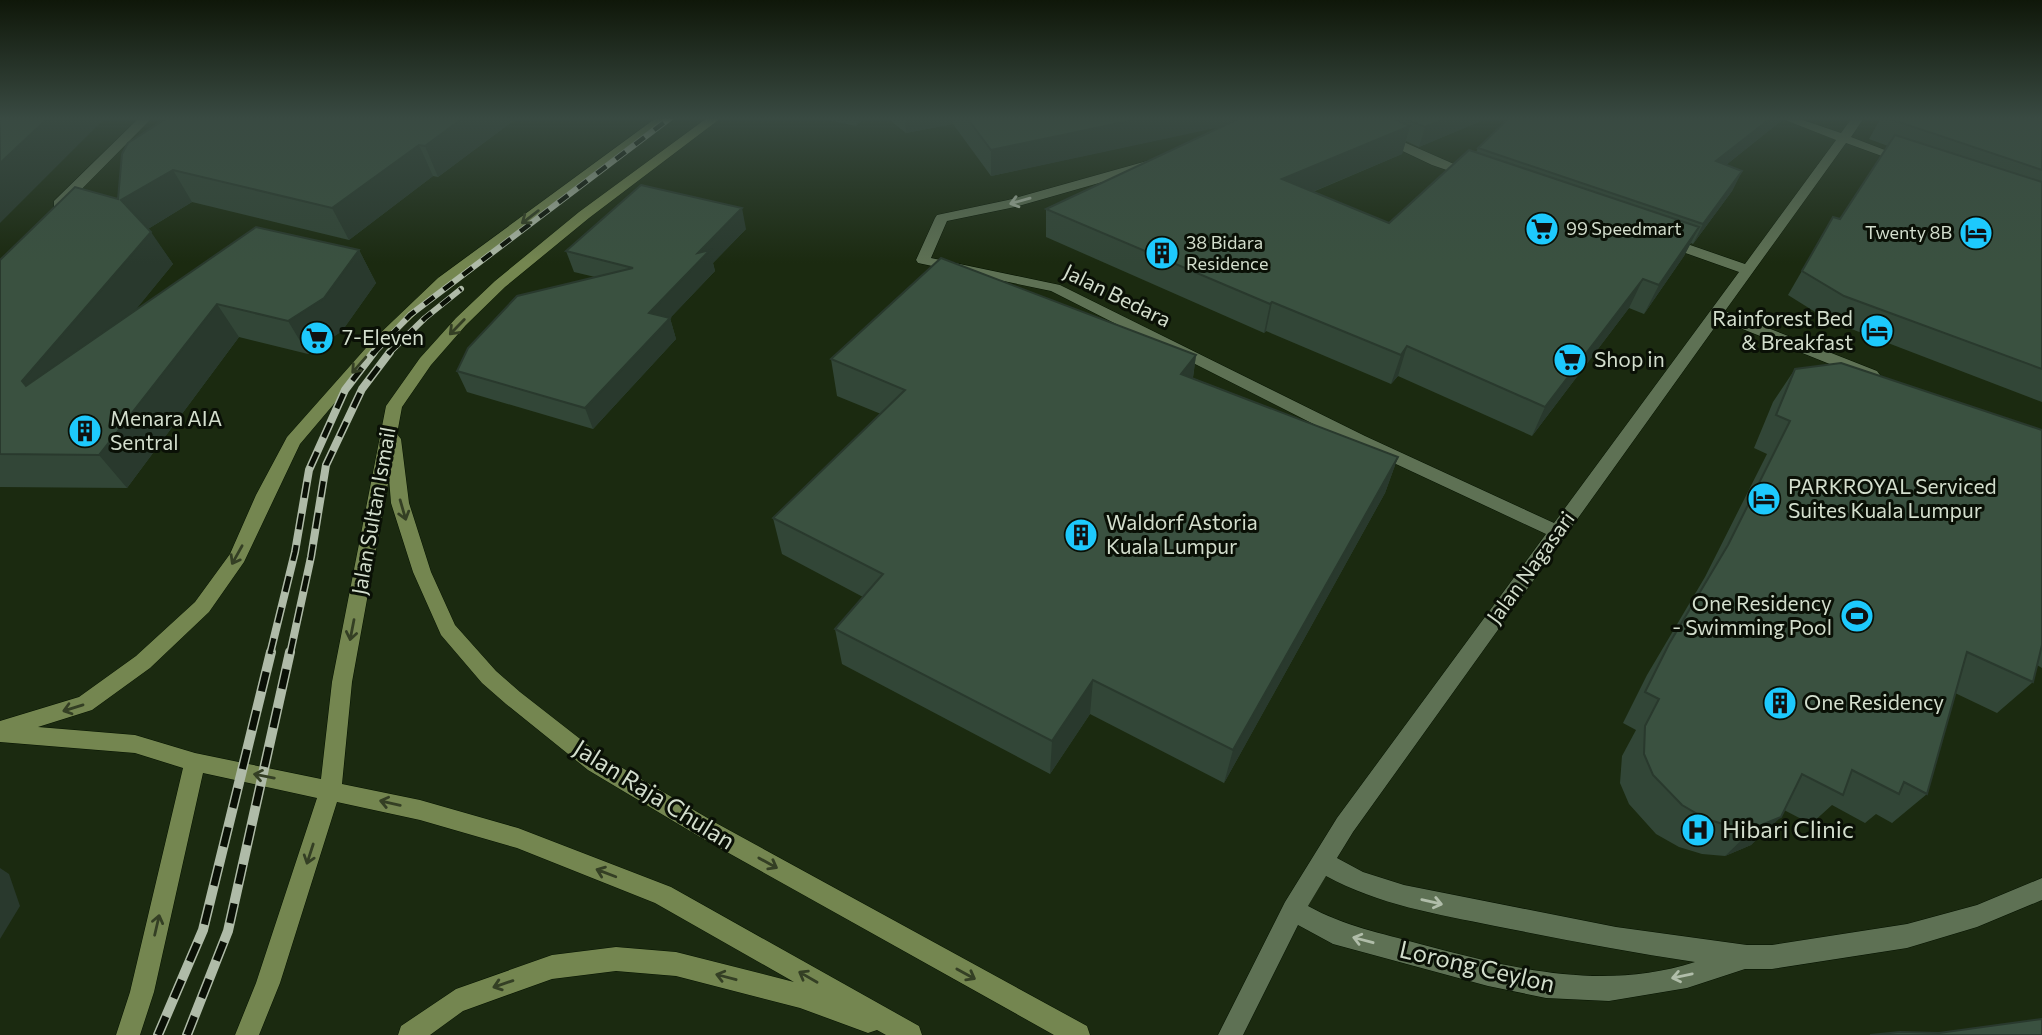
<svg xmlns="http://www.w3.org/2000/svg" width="2042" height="1035" viewBox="0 0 2042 1035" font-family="Commissioner,sans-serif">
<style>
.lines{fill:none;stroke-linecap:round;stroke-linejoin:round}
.minor-casing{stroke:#051200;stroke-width:1}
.secondary-casing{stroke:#051200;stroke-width:1}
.minor{fill:#5e7154;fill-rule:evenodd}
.secondary{fill:#748650;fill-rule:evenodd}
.rail-far2-casing{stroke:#afbba8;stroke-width:6}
.rail-far1-casing{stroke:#afbba8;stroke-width:8}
.rail-casing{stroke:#afbba8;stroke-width:10}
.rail-far2{stroke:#0a1006;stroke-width:4.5;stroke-dasharray:12;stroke-linecap:butt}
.rail-far1{stroke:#0a1006;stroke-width:5;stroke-dasharray:16;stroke-linecap:butt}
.rail{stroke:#0a1006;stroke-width:7;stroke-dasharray:20;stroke-linecap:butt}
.wall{fill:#324637}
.shaded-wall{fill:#29392d}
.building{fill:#3a5140;stroke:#29392d;stroke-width:2}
.oneway{stroke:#b0bda9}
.oneway2{stroke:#343f24}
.labels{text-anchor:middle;stroke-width:6;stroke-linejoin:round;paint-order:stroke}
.far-poi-label{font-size:18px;fill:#d3decd;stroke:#0a1006;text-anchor:start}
.street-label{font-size:21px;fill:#d3decd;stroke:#0a1006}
.poi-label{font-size:21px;fill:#d3decd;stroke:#0a1006;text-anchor:start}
.near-street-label{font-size:24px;fill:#d3decd;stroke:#0a1006}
.near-poi-label{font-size:24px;fill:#d3decd;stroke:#0a1006;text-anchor:start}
</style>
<rect width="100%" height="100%" fill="#1b2a10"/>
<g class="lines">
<defs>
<path id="minor" d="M139,118H152L64,207H54V201Z
M1333,118H1349L1479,175L1473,179L1432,165Z
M1780,118H1797L1841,133L1852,118H1864L1851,137L1911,160L1905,164L1901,163L1846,143L1725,311L1877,371L1880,375L1877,379H1867L1720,320L1353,832L1337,858L1363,872L1404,885L1616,927L1747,945H1772L1907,924L1977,905L2042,878V900L1977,927L1907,948L1772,969H1745L1687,988L1609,1001L1546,998L1488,986L1333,944L1298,925L1243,1035H1218L1285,902L1337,818L1546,534L1353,444L1051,291L918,263L916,260L935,218L937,215L1008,200L1147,161H1155V167L1015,207L947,221L931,258L1060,285L1365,436L1554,523L1739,272L1660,244V238H1670L1745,264L1836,140ZM1326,876C1379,905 1437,914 1495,926C1561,939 1627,952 1695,962C1601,992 1511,968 1420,944C1381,933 1344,926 1308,906Z"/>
<path id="secondary" d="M656,118H670L448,284L383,346L300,444L244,562L209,612L150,668L92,710L38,727L135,735L195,753L321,779L332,682L386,406L420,358L456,318L495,281L579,212L707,118H721L589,218L505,287L466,325L431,365L402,407L397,434L401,439L409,503L431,572L455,625L496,671L520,692L602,756L716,823L1087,1026L1090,1035H1054L700,837L588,770L506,704L482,683L441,635L413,572L391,503L389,478L352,682L342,784L420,800L518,828L671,887L919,1026L922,1035H886L877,1030L868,1033L800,1008L676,976L616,971L552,979L463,1011L430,1035H398L401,1026L456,989L552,955L616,947L676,952L794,982L655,903L517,848L420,820L337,802L280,983L259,1035H235L256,983L317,798L203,773L154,992L140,1035H116L130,992L183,768L135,753L0,742V721L79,697L136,656L195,602L230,554L256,495L287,437L373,340L438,278Z"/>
</defs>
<use href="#minor" class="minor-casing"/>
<use href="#secondary" class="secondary-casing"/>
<use href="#minor" class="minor"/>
<use href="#secondary" class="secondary"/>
<defs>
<path id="rail-far2" d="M373,354L410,315L670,118
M388,354L425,318L461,289"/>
<path id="rail-far1" d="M270,654L295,552L309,470L345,390L374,352
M290,654L311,557L326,465L362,389L390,352"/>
<path id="rail" d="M158,1035L203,930L271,652
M187,1035L228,931L290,652"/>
</defs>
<use href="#rail-far2" class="rail-far2-casing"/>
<use href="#rail-far1" class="rail-far1-casing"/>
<use href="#rail" class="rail-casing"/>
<use href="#rail-far2" class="rail-far2"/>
<use href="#rail-far1" class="rail-far1"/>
<use href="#rail" class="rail"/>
</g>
<path class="wall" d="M167,118H517L438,177L433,176L349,240L192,202L148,229L173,264L136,309L359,250L376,283L342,331L308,354L239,337L127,488L0,487V260L118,199Z
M818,118H864L856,126Z
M887,118H1488L1419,147L1406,141L1402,154L1313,192L1389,223L1476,152L1478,148L1509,118H1783L1781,121L1726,165L1742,171L1732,191L1693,244L1691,243L1684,256L1644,314L1629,308L1532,436L1398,376L1391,384L1266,331L1264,333L1046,237V209L1222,126L991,176L953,124L906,133Z
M1881,118H2042V402L1828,320L1788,295L1833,217L1840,219L1888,146L1869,139Z
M746,229L713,263L715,271L670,318L676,339L593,429L467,392L457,371L595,277L574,272L566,251Z
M1196,355L1193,378L1398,457L1385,493L1224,783L1090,714L1050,774L842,664L835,629L863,597L782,554L773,518L881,414L837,396L831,359Z
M1795,369L2042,430V668L2037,665L2033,682L1997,713L1955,693L1927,794L1892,823L1876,814L1865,823L1832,805L1811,824L1784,810L1751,845L1725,856L1702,854L1679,847L1656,834L1629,804L1620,783L1622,756L1636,730L1623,723L1647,675L1705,577L1767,454L1754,448L1773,402Z"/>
<path class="shaded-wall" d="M48,118H105L0,223V163Z
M463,118H517L438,177L425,146Z
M856,118H864L856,126Z
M905,118H953V124L906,133Z
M1143,118H1252L1239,123L991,176V150Z
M1448,118H1488L1419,147L1425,127Z
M1771,118H1783L1781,121L1706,181L1716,161Z
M1410,126L1402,154L1276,207L1282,179Z
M419,145L433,176L349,240L332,208Z
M173,170L192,202L143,232L121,200Z
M1742,171L1732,191L1693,244L1703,224Z
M742,208L746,229L713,263L715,271L655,334L649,313L698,253Z
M1699,227L1684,256L1644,314L1659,285Z
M151,232L173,264L51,414L22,381Z
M359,250L376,283L342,331L308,354L288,321Z
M1643,279L1629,308L1532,436L1545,407Z
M1272,302L1266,331L1264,333L1270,304Z
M217,304L239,337L127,488L99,455Z
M670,318L676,339L593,429L585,408Z
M1407,346L1398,376L1391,384L1401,355Z
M1196,355L1191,391L1181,374Z
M1398,457L1385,493L1224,783L1233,750Z
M1093,680L1090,714L1050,774L1052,741Z
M1781,817L1751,845L1725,856L1754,828Z
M0,868L9,874L20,906L0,939Z"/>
<path class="building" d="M0,118H48L0,163Z
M167,118H463L425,146L419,145L332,208L173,170L121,200L151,232L22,381L26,386L256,227L359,250L324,298L288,321L217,304L99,455L0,454V260L75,187L118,199L122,154L128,143Z
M967,118H1143L991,150Z
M1240,118H1392L1410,126L1282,179L1389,223L1469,150L1699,227L1659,285L1643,279L1545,407L1407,346L1401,355L1272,302L1270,304L1046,209Z
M1403,118H1448L1425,127Z
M1509,118H1771L1716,161L1742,171L1703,224L1478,148Z
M1887,118H2042V170Z
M1895,135L2042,182V369L1844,296L1802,271L1833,217L1840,219Z
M641,185L742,208L698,253L710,250L649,313L670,318L585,408L457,371L468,348L517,296L633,268L566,251Z
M941,258L1196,355L1181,374L1398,457L1233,750L1093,680L1052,741L835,629L883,574L773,518L905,390L831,359Z
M1841,363L2042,430V645L2033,682L1967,652L1927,794L1904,782L1899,794L1852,770L1843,795L1802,774L1781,817L1754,828L1730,826L1706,819L1682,805L1653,775L1644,754L1645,726L1659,699L1645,692L1669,644L1728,545L1790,421L1776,415L1795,369Z
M2042,1019V1035H1870L1900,1032L1939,1033Z"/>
<defs><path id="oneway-shaft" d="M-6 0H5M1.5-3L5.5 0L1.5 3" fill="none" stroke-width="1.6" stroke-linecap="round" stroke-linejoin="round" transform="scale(1.75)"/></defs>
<g class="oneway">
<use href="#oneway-shaft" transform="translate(1020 201) rotate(164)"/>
<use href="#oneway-shaft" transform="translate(1432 902) rotate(13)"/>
<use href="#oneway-shaft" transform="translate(1363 940) rotate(-165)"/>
<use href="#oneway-shaft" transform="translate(1682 976) rotate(168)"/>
</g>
<g class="oneway2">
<use href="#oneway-shaft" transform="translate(530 217) rotate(143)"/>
<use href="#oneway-shaft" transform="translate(457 327) rotate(134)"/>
<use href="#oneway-shaft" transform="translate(359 365) rotate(131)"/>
<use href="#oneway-shaft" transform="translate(403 510) rotate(74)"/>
<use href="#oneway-shaft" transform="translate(237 555) rotate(119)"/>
<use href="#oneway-shaft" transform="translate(352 630) rotate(101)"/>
<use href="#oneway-shaft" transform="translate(73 708) rotate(163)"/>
<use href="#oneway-shaft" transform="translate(264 776) rotate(-169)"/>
<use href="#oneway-shaft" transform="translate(390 803) rotate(-167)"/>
<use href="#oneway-shaft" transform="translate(310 854) rotate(108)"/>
<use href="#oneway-shaft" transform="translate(768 863) rotate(29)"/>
<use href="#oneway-shaft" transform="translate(606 873) rotate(-159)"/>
<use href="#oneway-shaft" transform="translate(157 925) rotate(-77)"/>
<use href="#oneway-shaft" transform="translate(966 974) rotate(29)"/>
<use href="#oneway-shaft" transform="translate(726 977) rotate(-165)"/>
<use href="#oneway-shaft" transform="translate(808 977) rotate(-150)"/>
<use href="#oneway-shaft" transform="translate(503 984) rotate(161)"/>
</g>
<linearGradient id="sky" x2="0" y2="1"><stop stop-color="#0f1709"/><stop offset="0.45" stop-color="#394a42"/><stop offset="1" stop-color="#394a42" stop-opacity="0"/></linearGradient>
<rect width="2042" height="263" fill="url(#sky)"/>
<defs>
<symbol id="supermarket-disc" viewBox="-11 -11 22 22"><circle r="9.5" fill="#1dc9fd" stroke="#0a1006"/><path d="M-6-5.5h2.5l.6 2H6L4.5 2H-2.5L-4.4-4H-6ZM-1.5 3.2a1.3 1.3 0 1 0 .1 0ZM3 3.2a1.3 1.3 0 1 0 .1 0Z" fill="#111"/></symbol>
<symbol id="hotel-disc" viewBox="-11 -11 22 22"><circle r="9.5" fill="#1dc9fd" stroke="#0a1006"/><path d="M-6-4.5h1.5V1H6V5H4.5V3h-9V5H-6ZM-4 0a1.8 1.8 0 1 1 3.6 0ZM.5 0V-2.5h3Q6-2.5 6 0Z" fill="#111"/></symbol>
<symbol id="building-disc" viewBox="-11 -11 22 22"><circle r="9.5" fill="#1dc9fd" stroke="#0a1006"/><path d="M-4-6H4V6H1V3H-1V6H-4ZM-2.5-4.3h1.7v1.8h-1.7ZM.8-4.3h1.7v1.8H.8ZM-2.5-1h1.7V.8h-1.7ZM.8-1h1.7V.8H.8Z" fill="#111"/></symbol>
<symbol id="stadium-disc" viewBox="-11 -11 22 22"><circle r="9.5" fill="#1dc9fd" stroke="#0a1006"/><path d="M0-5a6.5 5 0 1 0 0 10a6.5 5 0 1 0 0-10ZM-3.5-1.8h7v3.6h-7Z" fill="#111"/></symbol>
<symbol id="hospital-disc" viewBox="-11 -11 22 22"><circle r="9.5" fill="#1dc9fd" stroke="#0a1006"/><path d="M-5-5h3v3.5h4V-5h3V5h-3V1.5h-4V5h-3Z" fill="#111"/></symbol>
</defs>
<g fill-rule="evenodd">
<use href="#supermarket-disc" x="1523" y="210" width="38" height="38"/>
<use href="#hotel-disc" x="1957" y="214" width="38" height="38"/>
<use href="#building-disc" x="1143" y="234" width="38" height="38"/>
<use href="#hotel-disc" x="1858" y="312" width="38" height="38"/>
<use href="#supermarket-disc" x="298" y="319" width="38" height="38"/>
<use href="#supermarket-disc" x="1551" y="341" width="38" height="38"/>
<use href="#building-disc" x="66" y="412" width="38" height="38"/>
<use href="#hotel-disc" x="1745" y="480" width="38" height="38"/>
<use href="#building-disc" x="1062" y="516" width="38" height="38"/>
<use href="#stadium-disc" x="1838" y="597" width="38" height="38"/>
<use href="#building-disc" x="1761" y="684" width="38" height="38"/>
<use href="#hospital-disc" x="1679" y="811" width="38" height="38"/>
</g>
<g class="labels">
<g class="far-poi-label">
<text x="1566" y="235">99 Speedmart</text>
<text x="1952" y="239" text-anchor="end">Twenty 8B</text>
<text x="1186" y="249">38 Bidara<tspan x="1186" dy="21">Residence</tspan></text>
</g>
<g class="street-label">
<text transform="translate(1117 296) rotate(26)" y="7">Jalan Bedara</text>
<text transform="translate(374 511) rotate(-80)" y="7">Jalan Sultan Ismail</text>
<text transform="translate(1531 568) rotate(-54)" y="7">Jalan Nagasari</text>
</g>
<g class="poi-label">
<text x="1853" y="326" text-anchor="end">Rainforest Bed<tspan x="1853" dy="24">&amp; Breakfast</tspan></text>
<text x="342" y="345">7-Eleven</text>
<text x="1594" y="367">Shop in</text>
<text x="110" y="426">Menara AIA<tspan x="110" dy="24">Sentral</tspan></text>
<text x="1788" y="494">PARKROYAL Serviced<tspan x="1788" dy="24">Suites Kuala Lumpur</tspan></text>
<text x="1106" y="530">Waldorf Astoria<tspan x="1106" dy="24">Kuala Lumpur</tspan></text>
<text x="1832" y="611" text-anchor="end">One Residency<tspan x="1832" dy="24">- Swimming Pool</tspan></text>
<text x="1804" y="710">One Residency</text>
</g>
<g class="near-street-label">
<text transform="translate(654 795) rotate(32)" y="8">Jalan Raja Chulan</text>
<text transform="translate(1477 967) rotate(13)" y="8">Lorong Ceylon</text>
</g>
<g class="near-poi-label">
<text x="1722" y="838">Hibari Clinic</text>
</g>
</g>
</svg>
